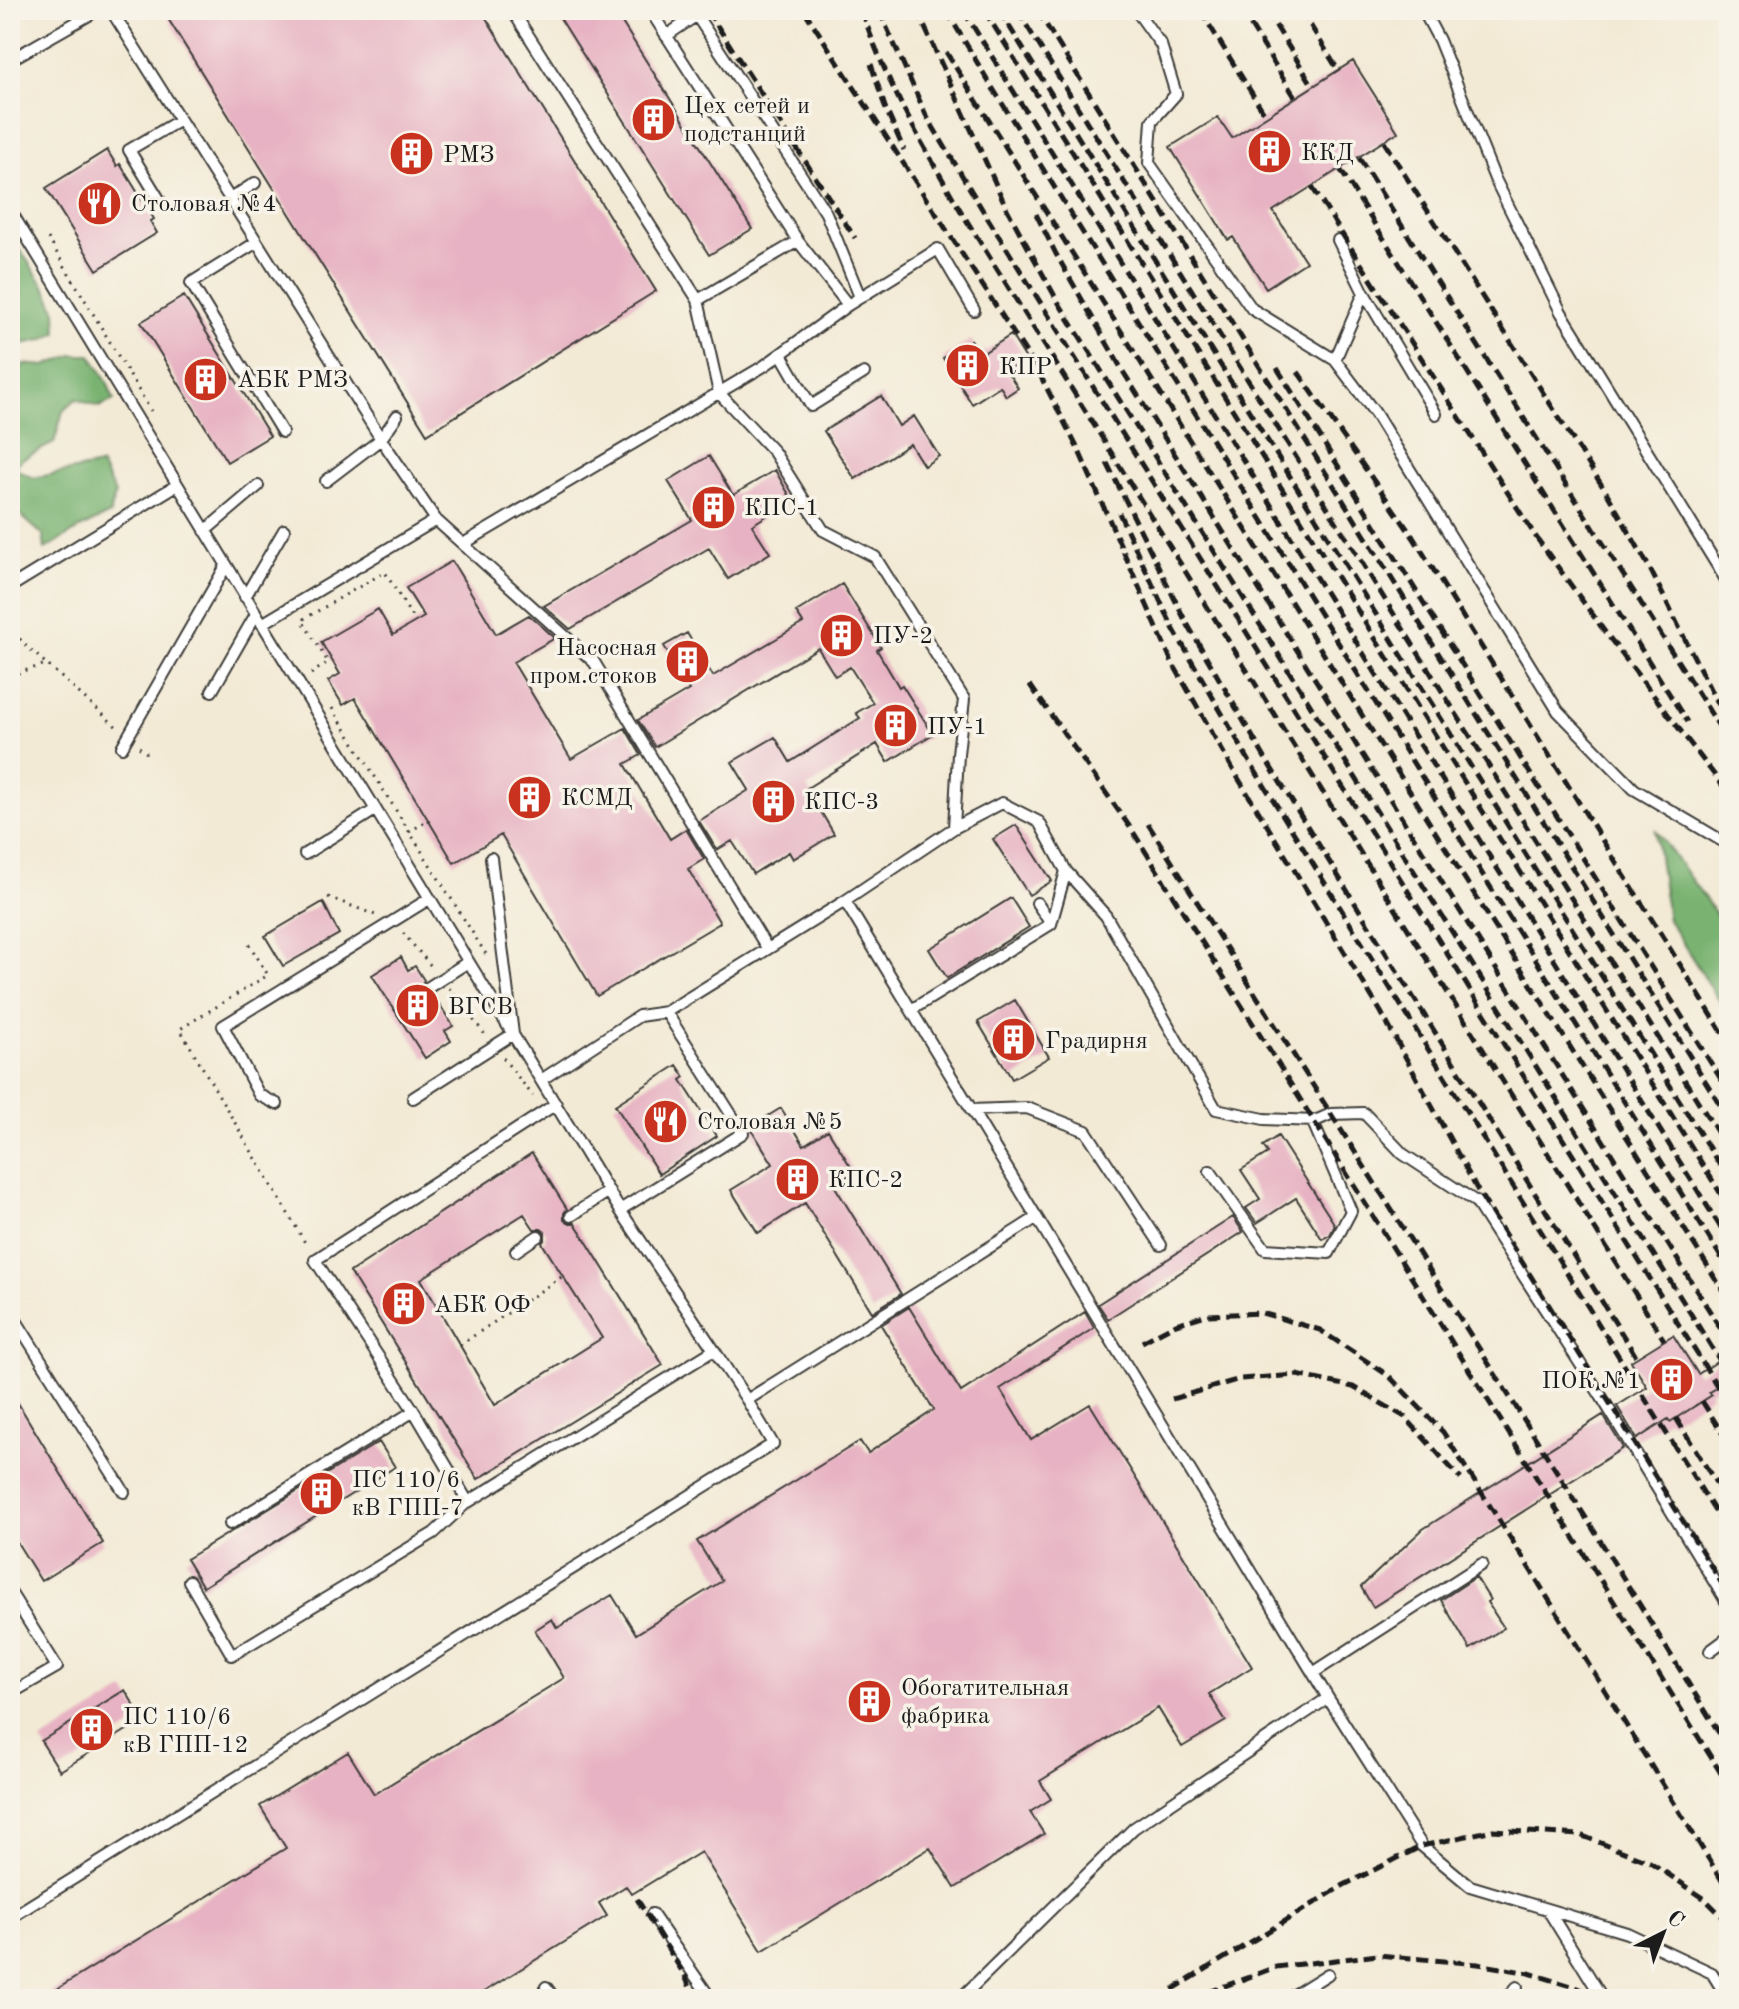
<svg xmlns="http://www.w3.org/2000/svg" width="1739" height="2009" viewBox="0 0 1739 2009" font-family="'Old Standard TT',serif">
<style>
.forest{fill:#79b271;stroke:#4a6746;stroke-width:2}
.building{fill:#e7b2c3;fill-rule:evenodd}
.lines{fill:none;stroke-linecap:round;stroke-linejoin:round}
.service-casing{stroke:#3c3b38;stroke-width:14}
.path{stroke:#3c3b38;stroke-width:3;stroke-dasharray:2 6;stroke-linecap:butt}
.service{stroke:#fff;stroke-width:10}
.rail{stroke:#1c1c1c;stroke-width:5;stroke-dasharray:12 6;stroke-linecap:butt}
.labels{text-anchor:middle;stroke-width:7;stroke-linejoin:round;paint-order:stroke}
.poi-label{font-size:24px;fill:#1c1c1c;stroke:#f7f3e8;text-anchor:start}
</style>
<rect width="100%" height="100%" fill="#f7f3e8"/>
<filter id="ink" filterUnits="userSpaceOnUse"><feTurbulence type="fractalNoise" baseFrequency=".0125" numOctaves="2"/><feDisplacementMap in="SourceGraphic" scale="16" xChannelSelector="R" yChannelSelector="G"/><feConvolveMatrix kernelMatrix="1 2 1 2 8 2 1 2 1" color-interpolation-filters="sRGB"/></filter>
<filter id="wash" filterUnits="userSpaceOnUse"><feTurbulence type="fractalNoise" baseFrequency=".006" numOctaves="4" result="noise"/><feDisplacementMap in="SourceGraphic" scale="32" xChannelSelector="R" yChannelSelector="G"/><feGaussianBlur stdDeviation="1.8" result="paint"/><feColorMatrix in="noise" values="0 0 0 0 0 0 0 0 0 0 0 0 0 0 0 0 0 1.4 0 .05"/><feComposite in="paint" operator="in"/></filter>
<g filter="url(#wash)">
<rect width="100%" height="100%" fill="#f3ead5"/>
<path class="forest" d="M10,234L48,292L56,311L57,333L43,340L10,346Z
M73,355H91L107,382L114,400L99,407L76,399L63,411L54,443L22,459L14,468L33,478L101,465L115,494L110,514L83,527L45,549L43,535L19,514H10V377L24,364L45,366Z
M1655,829L1729,932V1016L1668,920Z"/>
<g id="blocks">
<path class="building" d="M179,10H481L656,291L427,434L167,17Z
M555,10H614L752,229L709,255Z
M1353,61L1398,132L1273,211L1306,262L1266,288L1233,237L1228,240L1170,147L1218,117L1232,138Z
M107,150L117,166L120,164L154,219L150,221L157,233L97,270L46,188Z
M184,296L270,436L227,462L141,322Z
M1011,335L1026,359L1007,371L1018,388L1006,396L1000,386L972,404L943,358L971,340L980,355Z
M881,396L899,426L914,416L939,456L924,466L910,444L855,479L824,431Z
M709,456L733,495L775,470L792,500L752,525L770,553L728,579L709,548L570,629L544,606L692,520L668,481Z
M452,561L496,634L529,615L555,638L513,662L571,759L625,728L641,755L625,764L670,839L686,829L704,859L688,869L720,923L597,996L501,835L454,863L355,698L343,705L328,681L340,674L321,642L378,609L393,635L424,617L406,588Z
M842,584L881,647L877,650L899,687L902,685L933,734L888,762L877,744L807,788L834,834L793,859L789,852L753,874L732,841L717,850L699,821L749,790L732,762L775,737L790,762L860,718L856,713L873,703L850,667L835,676L818,648L655,747L638,720L689,690L664,646L687,633L713,676L803,623L796,612Z
M1016,825L1052,881L1029,895L993,839Z
M1011,898L1029,927L947,978L929,949Z
M323,902L339,934L283,966L265,936Z
M401,957L408,970L415,966L424,980L422,984V991L426,994H433L453,1026L445,1031L451,1041L425,1058L372,975Z
M1015,1000L1049,1057L1012,1079L978,1022Z
M677,1065L685,1077L681,1080L717,1136L659,1174L615,1105Z
M781,1108L804,1145L828,1130L854,1172L834,1185L901,1294L872,1312L805,1203L758,1233L731,1190L773,1164L750,1127Z
M1278,1136L1335,1225L1330,1235L1322,1239L1296,1198L1257,1223L1246,1208L1260,1199L1241,1170L1268,1153L1263,1146Z
M532,1153L567,1209L564,1213V1220L568,1223H575L663,1365L478,1479L350,1272ZM524,1214L534,1229H541L545,1232V1239L542,1243L602,1338L495,1405L421,1279Z
M1233,1217L1243,1232L1108,1319L1098,1304Z
M909,1307L961,1392L1085,1312L1094,1328L1000,1389L1031,1440L1090,1404L1252,1667L1209,1694L1226,1721L1182,1747L1158,1708L1040,1781L1051,1799L1030,1812L1044,1834L955,1888L930,1848L762,1951L701,1852L632,1894L626,1886L599,1903L607,1916L472,1999H41L286,1848L260,1806L348,1752L374,1794L564,1678L535,1630L552,1619L557,1628L612,1595L636,1634L722,1581L697,1541L860,1441L868,1453L934,1410L881,1325Z
M1673,1335L1698,1374L1729,1354V1380L1709,1392L1712,1395L1670,1422L1668,1419L1637,1439L1617,1406L1647,1387L1631,1361Z
M10,1390L103,1543L41,1581L10,1531Z
M1603,1415L1623,1448L1373,1607L1361,1587L1423,1529Z
M379,1442L395,1467L203,1587L186,1559Z
M1476,1577L1490,1600L1487,1602L1504,1628L1470,1649L1441,1600Z
M125,1690L143,1720L60,1771L41,1741Z"/>
</g>
</g>
<g filter="url(#ink)">
<use href="#blocks" fill-opacity="0" stroke="#3c3b38" stroke-width="2"/>
<g class="lines">
<defs>
<path id="service" d="M111,10L381,439L436,520
M512,10L698,300L719,393L774,452L823,530L875,557L964,699L958,754L954,828
M650,10L798,241L848,305
M693,10L826,213L860,297
M1136,10L1161,45L1176,94L1152,121L1149,163L1252,309L1335,360
M1423,10L1439,40L1495,179L1561,312L1725,578L1729,589
M666,36L697,15
M10,60L98,10
M230,199L255,183
M162,204L129,150L180,120
M10,210L620,1210L714,1350L465,1504L434,1533L232,1655L189,1581
M1338,240L1364,293L1335,360L1375,413L1558,711L1634,789L1724,842L1729,849
M257,242L191,283L282,432
M1364,293L1436,414
M698,300L798,241
M781,354L811,406L864,373
M326,481L381,439L397,416
M205,531L258,486
M463,544L764,366L848,305L938,249L974,310
M10,587L177,485
M245,597L284,530
M262,624L436,520L594,662L767,948
M212,691L256,614
M122,747L226,566
M305,854L375,810
M1066,871L1106,916L1216,1109L1264,1119L1315,1121L1331,1114L1364,1113L1403,1154L1476,1202L1601,1396L1729,1606
M845,901L1328,1698L1422,1846L1470,1886L1627,1933L1712,1973L1728,1999
M429,987L468,962
M911,1010L1051,924L1037,903
M541,1080L639,1016L666,1012L845,901L954,828L1002,803L1039,822L1066,871L1051,924
M413,1098L513,1034L491,858
M277,1104L259,1095L223,1026L429,899
M971,1110L1027,1108L1086,1131L1161,1245
M1210,1171L1265,1249L1329,1253L1351,1211L1312,1120
M620,1210L743,1133L666,1012
M571,1216L609,1191
M516,1251L538,1236
M10,1311L124,1492
M747,1400L1036,1218
M468,1502L414,1411L315,1260L556,1104
M230,1524L414,1411
M10,1592L57,1667L10,1694
M1710,1651L1729,1637
M1313,1673L1482,1564
M1548,1910L1603,1999
M652,1914L711,1999
M10,1918L773,1444L747,1400L714,1350
M546,1987L555,1999
M960,1999L1134,1828L1328,1698
M1288,1999L1328,1974
M1506,1999L1517,1987"/>
</defs>
<use href="#service" class="service-casing"/>
<path class="path" d="M48,238L151,411
M10,626L23,643L118,728
M18,673L46,664
M311,674L328,662L302,620L385,572L415,622
M332,708L489,959
M139,747L148,754
M409,832L428,820
M328,897L378,916
M403,933L432,967
M249,944L268,975L180,1029L307,1246
M449,988L486,1036
M503,1058L533,1096
M460,1345L563,1276"/>
<use href="#service" class="service"/>
<path class="rail" d="M707,10L855,238
M804,10L1038,371L1079,451L1172,662L1235,773L1381,1012L1478,1191L1729,1595
M862,10C885,83 924,147 962,213L1664,1340
M879,10L926,115L982,209L1729,1405
M917,10L1007,209L1057,300L1729,1375
M946,10L987,79L1729,1270
M963,10L1729,1241
M984,10L1729,1207
M999,10L1729,1180
M1017,10L1729,1151
M1037,10L1729,1119
M1200,10L1266,116
M1241,10L1295,97
M1266,10L1313,86
M1301,10L1338,70
M946,52L1729,1300
M871,64L885,107L904,150
M1384,142L1608,495L1648,565L1718,705
M1359,158L1729,742
M1340,169L1687,722
M1312,187L1536,537L1605,632L1729,794
M1036,214L1056,254L1124,373L1729,1342
M1277,368L1729,1092
M1298,372L1413,537L1729,1043
M1107,463L1185,620L1265,758L1637,1358
M1119,513L1173,628L1251,764L1729,1534
M1030,685L1132,830L1729,1786
M1148,824L1593,1529L1729,1749
M1142,1342L1176,1324L1206,1315L1262,1313L1320,1330L1389,1376L1443,1432L1520,1553L1729,1892
M1172,1399L1240,1379L1297,1375L1353,1387L1405,1417L1461,1479
M1702,1401L1729,1444
M1676,1418L1729,1504
M637,1899L685,1976L695,1999
M1157,1999L1344,1885L1422,1846L1493,1830L1580,1835L1650,1862L1705,1899L1729,1923
M1190,1999L1276,1967L1378,1955L1478,1964L1529,1973L1578,1988L1602,1999"/>
</g>
</g>
<defs>
<symbol id="building-disc" viewBox="-11 -11 22 22"><circle r="9.5" fill="#c8321e" stroke="#f7f3e8"/><path d="M-4-6H4V6H1V3H-1V6H-4ZM-2.5-4.3h1.7v1.8h-1.7ZM.8-4.3h1.7v1.8H.8ZM-2.5-1h1.7V.8h-1.7ZM.8-1h1.7V.8H.8Z" fill="#fff"/></symbol>
<symbol id="restaurant-disc" viewBox="-11 -11 22 22"><circle r="9.5" fill="#c8321e" stroke="#f7f3e8"/><path d="M-5-6h1v4h1v-4h1v4h1v-4h1v5L-1.5 .5V6h-2V.5L-5-1ZM5-6V6H3V1.5H1.5Q1.5-4 5-6Z" fill="#fff"/></symbol>
</defs>
<g fill-rule="evenodd">
<use href="#building-disc" x="628" y="94" width="51" height="51"/>
<use href="#building-disc" x="1244" y="126" width="51" height="51"/>
<use href="#building-disc" x="386" y="128" width="51" height="51"/>
<use href="#restaurant-disc" x="74" y="178" width="51" height="51"/>
<use href="#building-disc" x="942" y="340" width="51" height="51"/>
<use href="#building-disc" x="180" y="354" width="51" height="51"/>
<use href="#building-disc" x="688" y="482" width="51" height="51"/>
<use href="#building-disc" x="816" y="610" width="51" height="51"/>
<use href="#building-disc" x="662" y="636" width="51" height="51"/>
<use href="#building-disc" x="870" y="700" width="51" height="51"/>
<use href="#building-disc" x="504" y="772" width="51" height="51"/>
<use href="#building-disc" x="748" y="776" width="51" height="51"/>
<use href="#building-disc" x="392" y="980" width="51" height="51"/>
<use href="#building-disc" x="988" y="1014" width="51" height="51"/>
<use href="#restaurant-disc" x="640" y="1096" width="51" height="51"/>
<use href="#building-disc" x="772" y="1154" width="51" height="51"/>
<use href="#building-disc" x="378" y="1278" width="51" height="51"/>
<use href="#building-disc" x="1646" y="1354" width="51" height="51"/>
<use href="#building-disc" x="296" y="1468" width="51" height="51"/>
<use href="#building-disc" x="844" y="1676" width="51" height="51"/>
<use href="#building-disc" x="66" y="1704" width="51" height="51"/>
</g>
<g class="labels">
<g class="poi-label">
<text x="684" y="113">Цех сетей и<tspan x="684" dy="28">подстанций</tspan></text>
<text x="1301" y="160">ККД</text>
<text x="443" y="162">РМЗ</text>
<text x="131" y="211">Столовая №4</text>
<text x="999" y="374">КПР</text>
<text x="237" y="387">АБК РМЗ</text>
<text x="744" y="515">КПС-1</text>
<text x="873" y="643">ПУ-2</text>
<text x="657" y="655" text-anchor="end">Насосная<tspan x="657" dy="28">пром.стоков</tspan></text>
<text x="927" y="734">ПУ-1</text>
<text x="561" y="805">КСМД</text>
<text x="804" y="809">КПС-3</text>
<text x="448" y="1014">ВГСВ</text>
<text x="1045" y="1048">Градирня</text>
<text x="697" y="1129">Столовая №5</text>
<text x="828" y="1187">КПС-2</text>
<text x="434" y="1312">АБК ОФ</text>
<text x="1641" y="1388" text-anchor="end">ПОК №1</text>
<text x="352" y="1487">ПС 110/6<tspan x="352" dy="28">кВ ГПП-7</tspan></text>
<text x="901" y="1695">Обогатительная<tspan x="901" dy="28">фабрика</tspan></text>
<text x="123" y="1724">ПС 110/6<tspan x="123" dy="28">кВ ГПП-12</tspan></text>
</g>
</g>
<rect width="1739" height="2009" fill="none" stroke="#f7f3e8" stroke-width="40"/>
<g transform="translate(1663 1933) rotate(42)" stroke="#f7f3e8" stroke-width="6" paint-order="stroke">
<path d="M0-6L14 30L0 20L-14 30Z" fill="#1c1c1c"/>
<text y="-12" font-size="22" font-weight="bold" text-anchor="middle" fill="#1c1c1c">С</text>
</g>
</svg>
